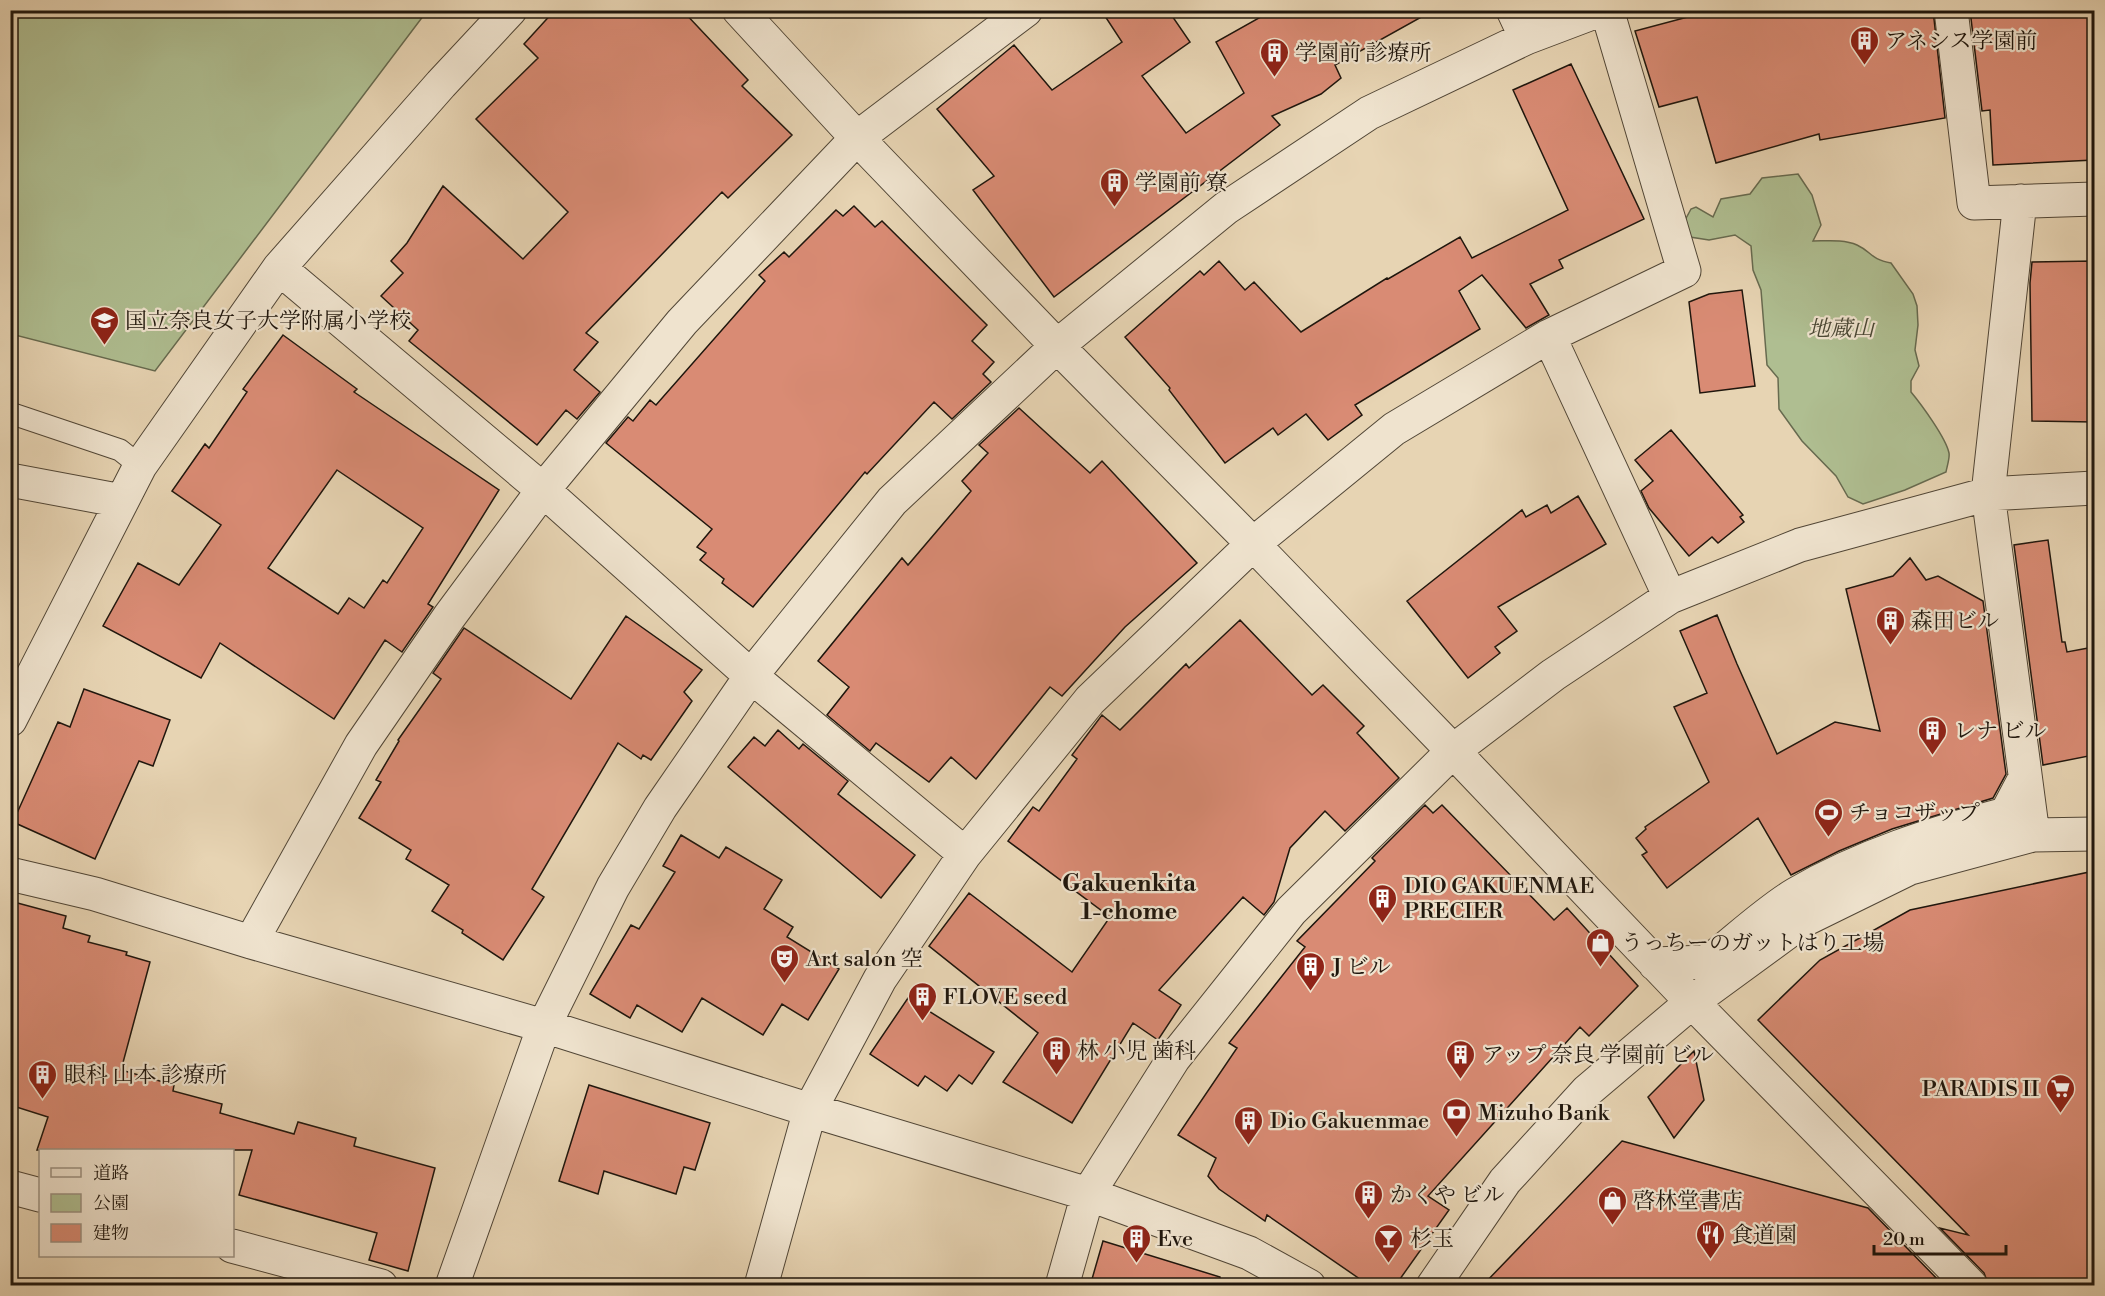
<svg xmlns="http://www.w3.org/2000/svg" width="2105" height="1296" viewBox="0 0 2105 1296" font-family="'Libre Bodoni','Noto Serif JP',serif">
<style>
.green{fill:#afbe91;stroke:#676a4f;stroke-width:1.5}
.building{fill:#d98b74;stroke:#1f160d;stroke-width:1.5;fill-rule:evenodd}
.lines{fill:none;stroke-linecap:round;stroke-linejoin:round}
.lane-casing{stroke:#514636;stroke-width:23}
.street-casing{stroke:#514636;stroke-width:35}
.lane{stroke:#efe3ce;stroke-width:21}
.street{stroke:#efe3ce;stroke-width:33}
.labels{text-anchor:middle;stroke-width:4.5;stroke-linejoin:round;paint-order:stroke}
.poi-label{font-size:22px;fill:#1f160d;stroke:#efe3ce;text-anchor:start}
.park-label{font-size:22px;font-style:italic;fill:#4a4835;stroke:#efe3ce}
.neighbourhood-label{font-size:24px;font-weight:bold;fill:#1f160d;stroke:#efe3ce}
</style>
<rect width="100%" height="100%" fill="#e7d4b3"/>
<filter id="stains"><feTurbulence type="fractalNoise" baseFrequency=".00333" numOctaves="4"/><feColorMatrix values="0 0 0 0 .2 0 0 0 0 .09 0 0 0 0 .02 0 0 0 .5 -.17"/></filter>
<radialGradient id="worn" r=".72"><stop offset=".6" stop-color="#630" stop-opacity="0"/><stop offset="1" stop-color="#630" stop-opacity=".3"/></radialGradient>
<path class="green" d="M10,11L11,10L427,11L155,371L11,334Z
M1798,174L1812,195L1821,225L1813,241C1826,241 1844,239 1857,245C1872,252 1870,259 1891,263L1913,294L1917,306L1918,325L1915,350L1919,366L1911,381V392C1921,404 1946,438 1949,453C1950,458 1947,466 1946,472L1905,490L1863,504L1848,497L1836,476L1802,441L1779,409L1778,378L1767,365L1761,290L1753,270L1751,246L1735,235L1709,240L1690,237L1684,222L1691,209L1696,207L1713,217L1721,199L1750,194L1762,178Z"/>
<path class="building" d="M555,10H682L748,80L742,86L792,135L728,198L722,192L586,333L598,342L574,370L600,392L577,419L566,410L537,445L409,341L418,330L381,296L403,273L391,261L407,243L443,186L523,259L568,212L476,119L538,58L524,44Z
M1101,10H1168L1190,42L1142,76L1186,133L1244,93L1216,42L1273,10H1434L1335,65L1341,78L1321,94L1272,116L1280,125L1054,297L973,190L994,176L937,109L1014,45L1052,90L1122,42Z
M1714,10H1933L1945,118L1820,140L1819,134L1716,163L1697,97L1659,107L1635,31Z
M1970,10H2094V160L1993,165L1990,110L1982,111Z
M1571,64L1644,219L1559,260L1563,268L1530,284L1549,315L1526,328L1482,275L1459,291L1480,329L1355,405L1362,415L1328,440L1306,414L1278,435L1273,428L1225,463L1169,390L1170,388L1125,337L1200,271L1204,275L1219,261L1245,290L1254,282L1301,332L1387,278L1388,279L1460,237L1472,258L1568,210L1513,90Z
M854,206L875,227L882,221L987,325L972,341L994,362L983,374L991,382L952,419L934,402L867,474L865,472L753,607L722,583L724,579L700,560L706,553L697,547L712,529L606,443L628,417L633,421L650,400L656,405L765,281L759,275L784,252L789,257L836,210L843,216Z
M2094,261V422L2032,421L2030,283L2032,262Z
M1742,290L1755,386L1700,393L1689,302L1709,294Z
M283,335L357,389L354,392L499,490L428,604L433,607L402,652L385,640L334,719L220,643L201,678L103,626L138,563L179,585L221,525L172,491L205,444L209,448L247,392L243,389ZM337,470L423,528L387,583L383,580L364,608L349,598L338,614L268,568Z
M1019,408L1090,473L1102,461L1197,563L1125,627L1062,696L1050,687L976,779L951,757L929,782L876,743L870,751L827,715L849,687L818,661L902,558L908,565L971,491L962,481L988,453L979,445Z
M1671,430L1743,515L1740,517L1744,522L1718,543L1712,537L1689,556L1649,508L1641,491L1653,481L1635,460Z
M1578,496L1606,544L1498,607L1517,631L1495,647L1500,653L1468,678L1407,601L1522,510L1526,517L1547,505L1551,513Z
M2048,540L2062,642H2065L2067,652L2094,647V755L2043,765L2014,545Z
M1910,558L1926,580L1938,576L1983,601L2006,774L1993,798L1892,829L1839,851L1791,875L1758,818L1667,888L1642,855L1647,852L1636,838L1646,829L1645,827L1709,782L1674,707L1707,693L1680,631L1717,615L1737,664L1777,754L1835,722L1880,731L1846,589L1893,576Z
M626,616L702,670L684,692L692,701L651,760L643,755L641,759L618,743L532,889L544,897L503,960L462,933L463,930L432,911L449,885L406,859L411,850L359,818L381,782L376,780L399,741L398,740L441,679L433,673L464,628L571,699Z
M1240,620L1312,695L1323,685L1364,726L1357,733L1399,778L1345,831L1325,811L1290,848L1274,902L1264,915L1243,897L1159,990L1181,1005L1158,1040L1133,1023L1072,1123L1003,1082L1038,1033L929,946L969,893L1072,972L1110,917L1008,841L1033,807L1039,811L1077,759L1072,755L1102,715L1120,730L1186,664L1189,668Z
M84,689L170,720L153,766L139,761L95,859L13,822L58,722L70,727Z
M778,730L799,749L803,744L848,781L838,794L915,855L881,898L728,767L754,737L765,746Z
M1425,805L1433,813L1442,805L1554,920L1567,908L1638,986L1589,1036L1580,1027L1428,1196L1449,1210L1395,1286H1370L1267,1215L1265,1221L1219,1189L1208,1176L1216,1158L1178,1135L1237,1048L1229,1043L1305,947L1297,941L1375,861L1372,858Z
M681,835L719,858L726,847L782,880L764,909L793,927L787,937L839,969L808,1020L782,1004L763,1035L702,998L682,1032L637,1005L630,1018L590,994L631,925L639,929L675,872L663,866Z
M2094,871V1286H1989L1984,1273L1940,1228L1968,1235L1758,1020L1820,960L1910,910Z
M10,901L66,916L63,928L90,936L88,942L127,952L126,955L150,962L121,1070L174,1085L173,1091L222,1104L220,1113L294,1134L298,1122L356,1138L354,1146L435,1168L408,1271L369,1260L377,1233L239,1195L252,1150H37L48,1117L10,1105Z
M908,998L994,1052L972,1084L959,1075L947,1091L925,1076L918,1086L870,1054Z
M1694,1051L1704,1100L1674,1138L1648,1097Z
M589,1085L710,1123L695,1170L684,1167L676,1194L604,1171L598,1194L559,1181Z
M1622,1141L1868,1208L1944,1286H1482Z
M1103,1241L1220,1277L1219,1286H1090Z"/>
<g class="lines">
<defs>
<path id="lane" d="M10,413L120,450L140,466"/>
<path id="street" d="M739,10L857,138L1057,346L1253,544L1453,751L1692,1002L1971,1286
M1513,10L1526,38
M1951,10L1974,203L2094,199
M2020,201L1988,494L2033,835
M279,268L543,490L751,676L965,854
M1549,336L1670,597
M10,480L122,501
M10,720L140,466L279,268L441,84L510,10
M10,874L95,894L251,942L544,1026L810,1110L1088,1194L1249,1253L1309,1286
M251,942L361,745L449,617L543,490L682,322L857,138L1026,10
M1655,964L1704,962L1716,956C1741,936 1769,910 1796,894C1861,856 1934,833 2006,814L2025,778
M10,1187L40,1195
M232,1246L381,1286
M452,1286L544,1026L613,887L660,808L751,676L892,501L1057,346L1226,208L1369,113L1526,38L1600,10
M761,1286L810,1110L880,979L965,854L1090,700L1253,544L1394,429L1549,336L1684,271L1607,10
M1062,1286L1088,1194L1174,1058L1291,911L1453,751L1553,675L1670,597L1800,545L1988,494L2094,488
M1433,1286L1505,1181L1587,1091L1692,1002L1804,920L1910,868L2033,835L2094,834"/>
</defs>
<use href="#lane" class="lane-casing"/>
<use href="#street" class="street-casing"/>
<use href="#lane" class="lane"/>
<use href="#street" class="street"/>
</g>
<defs>
<symbol id="building-pin" viewBox="-11 -11 22 30"><path d="M0 17L-7.5 6A9.5 9.5 0 1 1 7.5 6Z" fill="#8f2418" stroke="#efe3ce"/><path d="M-4-6H4V6H1V3H-1V6H-4ZM-2.5-4.3h1.7v1.8h-1.7ZM.8-4.3h1.7v1.8H.8ZM-2.5-1h1.7V.8h-1.7ZM.8-1h1.7V.8H.8Z" fill="#fff"/></symbol>
<symbol id="school-pin" viewBox="-11 -11 22 30"><path d="M0 17L-7.5 6A9.5 9.5 0 1 1 7.5 6Z" fill="#8f2418" stroke="#efe3ce"/><path d="M0-5L7-2L0 1L-7-2ZM-4 1L0 2.5L4 1V4Q0 6-4 4Z" fill="#fff"/></symbol>
<symbol id="stadium-pin" viewBox="-11 -11 22 30"><path d="M0 17L-7.5 6A9.5 9.5 0 1 1 7.5 6Z" fill="#8f2418" stroke="#efe3ce"/><path d="M0-5a6.5 5 0 1 0 0 10a6.5 5 0 1 0 0-10ZM-3.5-1.8h7v3.6h-7Z" fill="#fff"/></symbol>
<symbol id="shop-pin" viewBox="-11 -11 22 30"><path d="M0 17L-7.5 6A9.5 9.5 0 1 1 7.5 6Z" fill="#8f2418" stroke="#efe3ce"/><path d="M-5-2.5h2.3a2.7 3.5 0 0 1 5.4 0H5L5.5 6h-11ZM-1.5-2.5h3a1.5 2.3 0 0 0-3 0Z" fill="#fff"/></symbol>
<symbol id="theatre-pin" viewBox="-11 -11 22 30"><path d="M0 17L-7.5 6A9.5 9.5 0 1 1 7.5 6Z" fill="#8f2418" stroke="#efe3ce"/><path d="M-5-5.5Q0-4 5-5.5V0Q5 5 0 6Q-5 5-5 0ZM-3.3-2.5H-1v1.5H-3.3ZM1-2.5H3.3v1.5H1ZM-2.8 1Q0 5.5 2.8 1Z" fill="#fff"/></symbol>
<symbol id="supermarket-pin" viewBox="-11 -11 22 30"><path d="M0 17L-7.5 6A9.5 9.5 0 1 1 7.5 6Z" fill="#8f2418" stroke="#efe3ce"/><path d="M-6-5.5h2.5l.6 2H6L4.5 2H-2.5L-4.4-4H-6ZM-1.5 3.2a1.3 1.3 0 1 0 .1 0ZM3 3.2a1.3 1.3 0 1 0 .1 0Z" fill="#fff"/></symbol>
<symbol id="bank-pin" viewBox="-11 -11 22 30"><path d="M0 17L-7.5 6A9.5 9.5 0 1 1 7.5 6Z" fill="#8f2418" stroke="#efe3ce"/><path d="M-6-4H6V4H-6ZM0-2.3a2.3 2.3 0 1 0 0 4.6a2.3 2.3 0 1 0 0-4.6Z" fill="#fff"/></symbol>
<symbol id="restaurant-pin" viewBox="-11 -11 22 30"><path d="M0 17L-7.5 6A9.5 9.5 0 1 1 7.5 6Z" fill="#8f2418" stroke="#efe3ce"/><path d="M-5-6h1v4h1v-4h1v4h1v-4h1v5L-1.5 .5V6h-2V.5L-5-1ZM5-6V6H3V1.5H1.5Q1.5-4 5-6Z" fill="#fff"/></symbol>
<symbol id="bar-pin" viewBox="-11 -11 22 30"><path d="M0 17L-7.5 6A9.5 9.5 0 1 1 7.5 6Z" fill="#8f2418" stroke="#efe3ce"/><path d="M-6-5H6L.8 .8V4.5H3.5V6h-7V4.5H-.8V.8Z" fill="#fff"/></symbol>
</defs>
<g fill-rule="evenodd">
<use href="#building-pin" x="1848" y="24" width="33" height="45"/>
<use href="#building-pin" x="1258" y="36" width="33" height="45"/>
<use href="#building-pin" x="1098" y="166" width="33" height="45"/>
<use href="#school-pin" x="88" y="304" width="33" height="45"/>
<use href="#building-pin" x="1874" y="604" width="33" height="45"/>
<use href="#building-pin" x="1916" y="714" width="33" height="45"/>
<use href="#stadium-pin" x="1812" y="796" width="33" height="45"/>
<use href="#building-pin" x="1366" y="882" width="33" height="45"/>
<use href="#shop-pin" x="1584" y="926" width="33" height="45"/>
<use href="#theatre-pin" x="768" y="942" width="33" height="45"/>
<use href="#building-pin" x="1294" y="950" width="33" height="45"/>
<use href="#building-pin" x="906" y="980" width="33" height="45"/>
<use href="#building-pin" x="1040" y="1034" width="33" height="45"/>
<use href="#building-pin" x="1444" y="1038" width="33" height="45"/>
<use href="#building-pin" x="26" y="1058" width="33" height="45"/>
<use href="#supermarket-pin" x="2044" y="1072" width="33" height="45"/>
<use href="#bank-pin" x="1440" y="1096" width="33" height="45"/>
<use href="#building-pin" x="1232" y="1104" width="33" height="45"/>
<use href="#building-pin" x="1352" y="1178" width="33" height="45"/>
<use href="#shop-pin" x="1596" y="1184" width="33" height="45"/>
<use href="#restaurant-pin" x="1694" y="1218" width="33" height="45"/>
<use href="#building-pin" x="1120" y="1222" width="33" height="45"/>
<use href="#bar-pin" x="1372" y="1222" width="33" height="45"/>
</g>
<g class="labels">
<g class="poi-label">
<text x="1885" y="48">アネシス学園前</text>
<text x="1295" y="60">学園前 診療所</text>
<text x="1135" y="190">学園前 寮</text>
<text x="125" y="328">国立奈良女子大学附属小学校</text>
<text x="1911" y="628">森田ビル</text>
<text x="1954" y="738">レナ ビル</text>
<text x="1849" y="820">チョコザップ</text>
<text x="1404" y="893">DIO GAKUENMAE<tspan x="1404" dy="25">PRECIER</tspan></text>
<text x="1621" y="950">うっちーのガットはり工場</text>
<text x="806" y="966">Art salon 空</text>
<text x="1332" y="974">J ビル</text>
<text x="943" y="1004">FLOVE seed</text>
<text x="1077" y="1058">林 小児 歯科</text>
<text x="1482" y="1062">アップ 奈良 学園前 ビル</text>
<text x="64" y="1082">眼科 山本 診療所</text>
<text x="2039" y="1096" text-anchor="end">PARADIS II</text>
<text x="1478" y="1120">Mizuho Bank</text>
<text x="1270" y="1128">Dio Gakuenmae</text>
<text x="1390" y="1202">かくや ビル</text>
<text x="1633" y="1208">啓林堂書店</text>
<text x="1731" y="1242">食道園</text>
<text x="1157" y="1246">Eve</text>
<text x="1410" y="1246">杉玉</text>
</g>
<g class="park-label">
<text x="1841" y="336">地蔵山</text>
</g>
<g class="neighbourhood-label">
<text x="1129" y="891">Gakuenkita<tspan x="1129" dy="28">1-chome</tspan></text>
</g>
</g>
<rect width="2105" height="1296" fill="none" stroke="#e7d4b3" stroke-width="36"/>
<rect x="12" y="12" width="2081" height="1272" fill="none" stroke="#1f160d" stroke-width="3"/>
<rect x="18" y="18" width="2069" height="1260" fill="none" stroke="#1f160d" stroke-width="1.5"/>
<rect x="39" y="1149" width="195" height="108" fill="#efe3ce" stroke="#9c9181" stroke-width="1.5"/>
<rect x="51" y="1168" width="30" height="9" fill="#efe3ce" stroke="#9c9181" stroke-width="1.5"/>
<text x="93" y="1179" font-size="18" fill="#1f160d">道路</text>
<rect x="51" y="1194" width="30" height="18" fill="#afbe91" stroke="#9c9181" stroke-width="1.5"/>
<text x="93" y="1209" font-size="18" fill="#1f160d">公園</text>
<rect x="51" y="1224" width="30" height="18" fill="#d98b74" stroke="#9c9181" stroke-width="1.5"/>
<text x="93" y="1239" font-size="18" fill="#1f160d">建物</text>
<path d="M1874 1245v9h132v-9" fill="none" stroke="#1f160d" stroke-width="3"/>
<text x="1883" y="1245" font-size="18" fill="#1f160d" stroke="#efe3ce" stroke-width="4.5" paint-order="stroke">20 m</text>
<rect width="100%" height="100%" filter="url(#stains)"/>
<rect width="100%" height="100%" fill="url(#worn)"/>
</svg>
